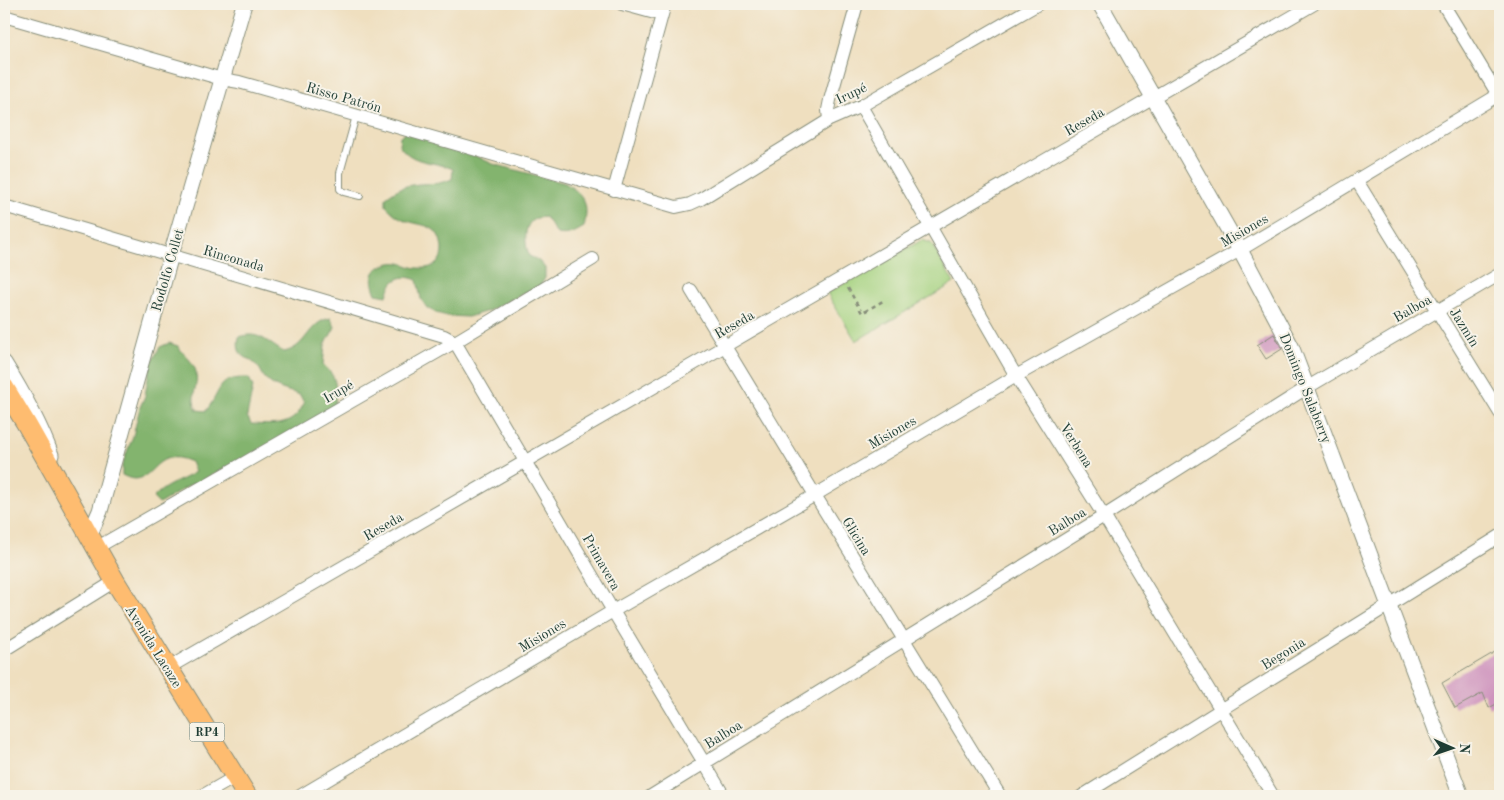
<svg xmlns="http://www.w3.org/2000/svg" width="1504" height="800" viewBox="0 0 1504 800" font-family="'Old Standard TT',serif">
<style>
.green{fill:#a4d27f;stroke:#62885a}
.forest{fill:#83b46e;stroke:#517851}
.building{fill:#cf94be}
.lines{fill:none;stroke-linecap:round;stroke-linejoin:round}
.service-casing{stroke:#878e7a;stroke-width:8}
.minor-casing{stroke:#878e7a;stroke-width:14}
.tertiary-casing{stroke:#878e7a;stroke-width:17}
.primary-casing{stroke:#878e7a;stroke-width:21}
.path{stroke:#878e7a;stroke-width:2.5;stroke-dasharray:4 4;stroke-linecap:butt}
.service{stroke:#fff;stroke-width:6}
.minor{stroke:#fff;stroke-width:12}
.tertiary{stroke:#fff;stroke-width:15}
.primary{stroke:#febc70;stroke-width:19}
.labels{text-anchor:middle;stroke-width:4;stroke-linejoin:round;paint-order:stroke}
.shield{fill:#f7f3e8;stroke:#60746a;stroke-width:1}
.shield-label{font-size:12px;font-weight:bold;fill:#1f3d34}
.street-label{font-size:14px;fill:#1f3d34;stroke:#f7f3e8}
</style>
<rect width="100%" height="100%" fill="#f7f3e8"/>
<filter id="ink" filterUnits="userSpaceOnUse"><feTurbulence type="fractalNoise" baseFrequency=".02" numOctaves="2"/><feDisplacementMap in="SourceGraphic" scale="10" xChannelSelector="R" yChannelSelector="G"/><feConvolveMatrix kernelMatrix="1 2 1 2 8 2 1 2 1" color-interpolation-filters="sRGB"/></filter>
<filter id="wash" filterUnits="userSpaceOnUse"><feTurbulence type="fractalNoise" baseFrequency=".0096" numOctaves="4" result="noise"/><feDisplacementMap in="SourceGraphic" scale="20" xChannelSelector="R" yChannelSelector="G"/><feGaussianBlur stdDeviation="1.12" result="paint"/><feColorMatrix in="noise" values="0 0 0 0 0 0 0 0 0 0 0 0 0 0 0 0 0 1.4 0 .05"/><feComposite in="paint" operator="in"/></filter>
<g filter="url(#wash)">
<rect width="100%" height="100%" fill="#efdfbf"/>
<path class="green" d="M922,240L931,243L954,283L856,341L827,293Z"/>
<path class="forest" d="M408,131L454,146L493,164L565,183C585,195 589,204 584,227C574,233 568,236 557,234L545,217C542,218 539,217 537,218C522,223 525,244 529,256L538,260L545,268V278L540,286L488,311L468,317L447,316L436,313L427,308L421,299L417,280C400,273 391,280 387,296L376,294C374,289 371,281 373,275C376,266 391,261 400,263C406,264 412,268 418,268C438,270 446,257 440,239C434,223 419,226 405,220C397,217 392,212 386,206V197C394,191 402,186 412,185C428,182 436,186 452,179L453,169C432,160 413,165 399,145L400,136Z
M331,318L335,327L325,345L323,365C341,379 335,393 334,413L201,481L192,484L159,504L153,498C164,485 181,481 195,472L191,462C150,443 155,493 122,475V465L133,436L140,407L145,396L150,365L160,347L169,343L178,346C183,355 194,361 196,372C199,387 189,394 197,410L206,411C223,389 216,377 249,378L253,387L247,416L251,424C275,425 293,428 304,403L300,395C287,390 274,389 264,377C262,374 261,370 258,367C247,354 235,359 239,337C260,330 267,343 284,352C308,347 307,322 331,318Z"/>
<g id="blocks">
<path class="building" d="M1274,334L1282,349L1266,359L1257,345Z
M1500,649V702L1489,708L1483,693L1455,708L1442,683Z"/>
</g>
</g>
<g filter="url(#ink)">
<use href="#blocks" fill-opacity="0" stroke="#878e7a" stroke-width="1"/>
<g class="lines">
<defs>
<path id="service" d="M356,116L340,173V189L344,192L360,196"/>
<path id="minor" d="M622,4L662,15
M1443,4L1500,98
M4,16L222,79L239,82L676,207L690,204L701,199L829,120L861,106L1038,4
M861,106L1016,376L1104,516L1273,796
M829,120L828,110L830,100L857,4
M1357,181L1500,413
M614,190L665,4
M4,206L444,336L455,342L613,611L724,796
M691,290L815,495L1000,796
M96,548L455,342L593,259
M4,650L115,581
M168,668L725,346L1314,4
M202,796L235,777
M300,796L613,611L815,495L1016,376L1240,250L1500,94
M651,796L1104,516L1308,387L1500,274
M1082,796L1500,536"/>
<path id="tertiary" d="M1100,4L1240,250L1291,346L1461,796
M4,363C22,392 39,422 51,455
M89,536L100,511L171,255L244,4"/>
<path id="primary" d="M4,387L27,425L115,581L247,796"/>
</defs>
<use href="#service" class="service-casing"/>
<use href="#minor" class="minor-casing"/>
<use href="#tertiary" class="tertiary-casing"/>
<use href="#primary" class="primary-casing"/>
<path class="path" d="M848,288L862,313L883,301"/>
<use href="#service" class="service"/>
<use href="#minor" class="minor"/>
<use href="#tertiary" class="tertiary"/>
<use href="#primary" class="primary"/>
</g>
</g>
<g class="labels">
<rect class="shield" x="189.5" y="722.5" width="35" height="19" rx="4"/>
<g class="shield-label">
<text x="207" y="736">RP4</text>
</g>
<g class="street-label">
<text transform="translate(851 93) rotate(-26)" y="5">Irupé</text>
<text transform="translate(344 97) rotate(16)" y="5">Risso Patrón</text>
<text transform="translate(1084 121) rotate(-30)" y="5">Reseda</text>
<text transform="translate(1244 230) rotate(-30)" y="5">Misiones</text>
<text transform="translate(234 258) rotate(16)" y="5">Rinconada</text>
<text transform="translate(167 270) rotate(-74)" y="5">Rodolfo Collet</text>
<text transform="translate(1412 308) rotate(-30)" y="5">Balboa</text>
<text transform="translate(734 324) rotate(-30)" y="5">Reseda</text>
<text transform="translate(1465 327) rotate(58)" y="5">Jazmín</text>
<text transform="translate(1306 388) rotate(68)" y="5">Domingo Salaberry</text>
<text transform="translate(338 391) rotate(-30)" y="5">Irupé</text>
<text transform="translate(892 432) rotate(-30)" y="5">Misiones</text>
<text transform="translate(1077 445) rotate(58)" y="5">Verbena</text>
<text transform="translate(1067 521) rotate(-32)" y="5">Balboa</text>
<text transform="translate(383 526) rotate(-30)" y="5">Reseda</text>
<text transform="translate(857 536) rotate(58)" y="5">Glicina</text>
<text transform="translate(602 562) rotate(60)" y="5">Primavera</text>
<text transform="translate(542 635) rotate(-31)" y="5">Misiones</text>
<text transform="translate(154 646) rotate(58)" y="5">Avenida Lacaze</text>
<text transform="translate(1283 653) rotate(-32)" y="5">Begonia</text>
<text transform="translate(723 734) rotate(-32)" y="5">Balboa</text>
</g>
</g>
<rect width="1504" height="800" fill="none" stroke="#f7f3e8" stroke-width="20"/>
<g transform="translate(1452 748) rotate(92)" stroke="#f7f3e8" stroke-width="4" paint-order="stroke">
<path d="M0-4L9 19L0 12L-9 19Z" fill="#1f3d34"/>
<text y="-8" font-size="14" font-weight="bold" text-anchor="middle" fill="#1f3d34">N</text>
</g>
</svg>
